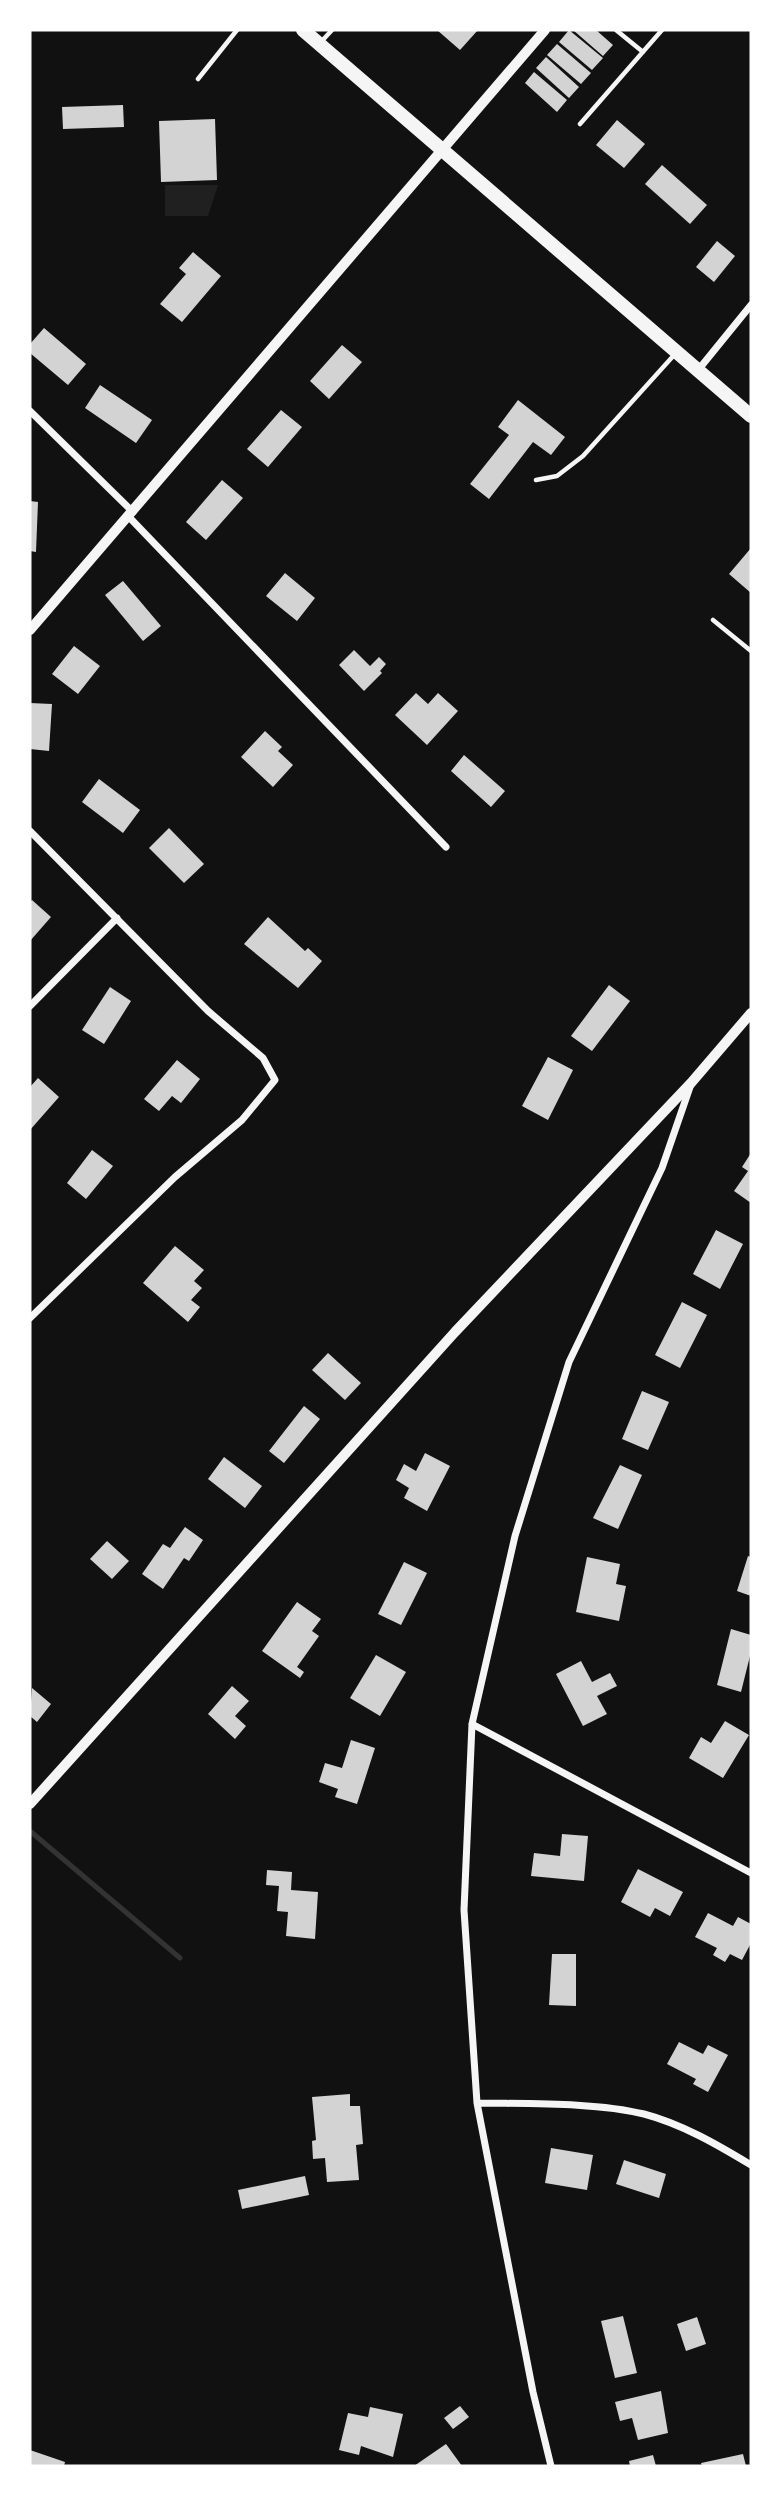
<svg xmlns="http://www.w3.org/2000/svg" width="781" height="2496" viewBox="0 0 781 2496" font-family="Barlow,sans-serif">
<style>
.green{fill:#202020}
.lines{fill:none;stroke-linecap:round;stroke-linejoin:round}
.stream{stroke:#333;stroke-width:5}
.building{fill:#d3d3d3}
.service{stroke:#f5f5f5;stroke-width:4.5}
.minor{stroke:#f5f5f5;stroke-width:7}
.tertiary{stroke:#f5f5f5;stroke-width:10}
.primary{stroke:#f5f5f5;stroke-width:14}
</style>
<rect width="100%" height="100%" fill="#111"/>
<path class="green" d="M165,185H218L208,216H165Z"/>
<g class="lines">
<path class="stream" d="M30,1831L180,1958"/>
</g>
<path class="building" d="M437,30H478L460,50Z
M569,30L603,58L592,70L559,42Z
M573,30H596L613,45L603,56Z
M557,44L591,73L581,84L547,55Z
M546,57L579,87L569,98L536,68Z
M534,72L567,100L557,112L525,83Z
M123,105L124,127L63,129L62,107Z
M215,119L217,180L161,182L159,121Z
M617,120L645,144L624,168L596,145Z
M662,165L707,205L690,224L645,184Z
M717,241L735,256L714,282L696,267Z
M193,252L221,276L182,322L160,304L186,274L179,268Z
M44,328L86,364L68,385L30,353V344Z
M342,345L362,362L329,399L310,381Z
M100,385L152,420L136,443L85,408Z
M518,400L565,437L551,455L533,442L489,499L470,484L509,435L498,427Z
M281,410L302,427L268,467L247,449Z
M222,480L243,498L206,540L186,522Z
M30,501L38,502L36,552L30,551Z
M751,548V593L729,574Z
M285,573L315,598L297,621L266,596Z
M123,581L161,626L143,641L105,595Z
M74,646L100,666L78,694L52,674Z
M354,650L370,666L379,657L386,664L380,671L382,673L364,691L339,665Z
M416,693L428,704L438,693L458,711L427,745L395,715Z
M30,703L52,704L49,751L30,749Z
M265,731L282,747L278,751L293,765L273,787L241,757Z
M464,755L505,791L491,807L451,771Z
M99,779L140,810L123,833L82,802Z
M169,828L204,864L184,883L149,848Z
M32,900L51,917L30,941V902Z
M268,917L305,951L308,948L322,961L298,988L244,944Z
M609,985L630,1001L592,1051L571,1036Z
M110,987L131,1001L104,1044L82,1030Z
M548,1057L573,1070L548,1120L522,1106Z
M177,1060L200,1079L181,1103L172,1096L159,1111L144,1099Z
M38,1078L59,1097L30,1130V1087Z
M92,1150L113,1166L86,1199L67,1183Z
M751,1153V1203L734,1191L748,1171L742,1167Z
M716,1230L743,1244L720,1289L693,1274Z
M175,1246L204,1270L194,1281L202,1288L191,1300L200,1307L188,1322L143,1283Z
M682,1302L707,1315L680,1368L655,1355Z
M328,1353L361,1383L345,1400L312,1370Z
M642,1391L669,1402L648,1450L622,1439Z
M304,1406L320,1419L284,1463L269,1451Z
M425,1453L450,1466L427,1511L404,1498L409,1488L396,1480L404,1464L416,1471Z
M224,1457L262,1486L245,1508L208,1479Z
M620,1465L642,1475L618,1529L593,1518Z
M185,1527L203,1540L189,1561L184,1558L163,1589L142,1574L163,1544L170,1548Z
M107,1541L129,1561L112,1579L90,1559Z
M748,1556L751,1557V1596L737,1591Z
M587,1557L620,1564L616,1584L626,1586L619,1621L576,1612Z
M404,1562L427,1573L401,1625L378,1614Z
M297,1602L321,1619L312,1631L319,1636L297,1667L304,1672L300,1678L262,1651Z
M731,1629L751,1635V1652L741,1692L717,1685Z
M376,1655L406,1672L380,1716L350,1698Z
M581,1661L592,1682L610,1673L617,1686L597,1696L607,1714L583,1726L556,1674Z
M232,1686L249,1701L235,1716L246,1726L235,1739L208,1714Z
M32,1688L51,1704L37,1722L30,1716Z
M725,1721L749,1735L723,1778L689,1758L701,1737L711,1743Z
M351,1740L375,1748L357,1804L335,1797L338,1789L319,1782L325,1763L342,1768Z
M562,1834L588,1836L584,1881L531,1876L534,1853L560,1856Z
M638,1869L683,1892L670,1916L655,1908L650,1917L621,1902Z
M267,1870L292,1872L291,1890L318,1892L315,1939L286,1936L288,1912L277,1911L279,1886L266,1885Z
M708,1913L733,1926L738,1917L751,1924V1943L742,1960L730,1954L725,1962L713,1955L717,1948L695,1937Z
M552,1954H576V2006L549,2005Z
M679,2042L703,2054L708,2045L728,2055L708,2092L693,2084L696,2079L667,2064Z
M350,2094V2106H360L363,2144L356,2145L359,2180L327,2182L325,2158L313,2159L312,2141L316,2140L312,2097Z
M551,2148L593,2155L587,2190L545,2183Z
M624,2160L666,2174L659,2198L616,2184Z
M305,2176L309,2195L242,2209L238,2190Z
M623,2316L637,2373L615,2378L601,2321Z
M697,2317L706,2344L686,2351L677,2324Z
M661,2391L668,2433L638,2440L632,2418L620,2421L615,2402Z
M460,2406L469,2417L453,2429L444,2418Z
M370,2407L403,2414L393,2457L361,2446L359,2455L339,2450L348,2413L368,2417Z
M446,2444L462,2466H414Z
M30,2450L65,2462L64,2466H30Z
M743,2454L746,2466H702L701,2463Z
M653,2455L656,2466H630L629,2461Z"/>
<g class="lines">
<path class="service" d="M616,30L643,52
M320,43L332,30
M198,79L237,30
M580,124L662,30
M536,480L557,476L583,456L675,354
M713,620L751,651"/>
<path class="minor" d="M699,369L751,305
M30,411L133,512
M129,517L446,847
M30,831L208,1011L263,1058L275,1080L242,1120L175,1177L30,1318
M30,1006L117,918
M472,1724L751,1873
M477,2103C528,2104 595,2102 644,2114C682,2124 718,2145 751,2165
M551,2466L533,2392L477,2103L464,1910L472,1724L515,1536L569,1362L662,1168L690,1087"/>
<path class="tertiary" d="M30,630L545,30
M30,1804L455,1332L691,1083L751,1013"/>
<path class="primary" d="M303,30L751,416"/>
</g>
<rect width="781" height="2496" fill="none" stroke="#ffffff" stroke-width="63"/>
</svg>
